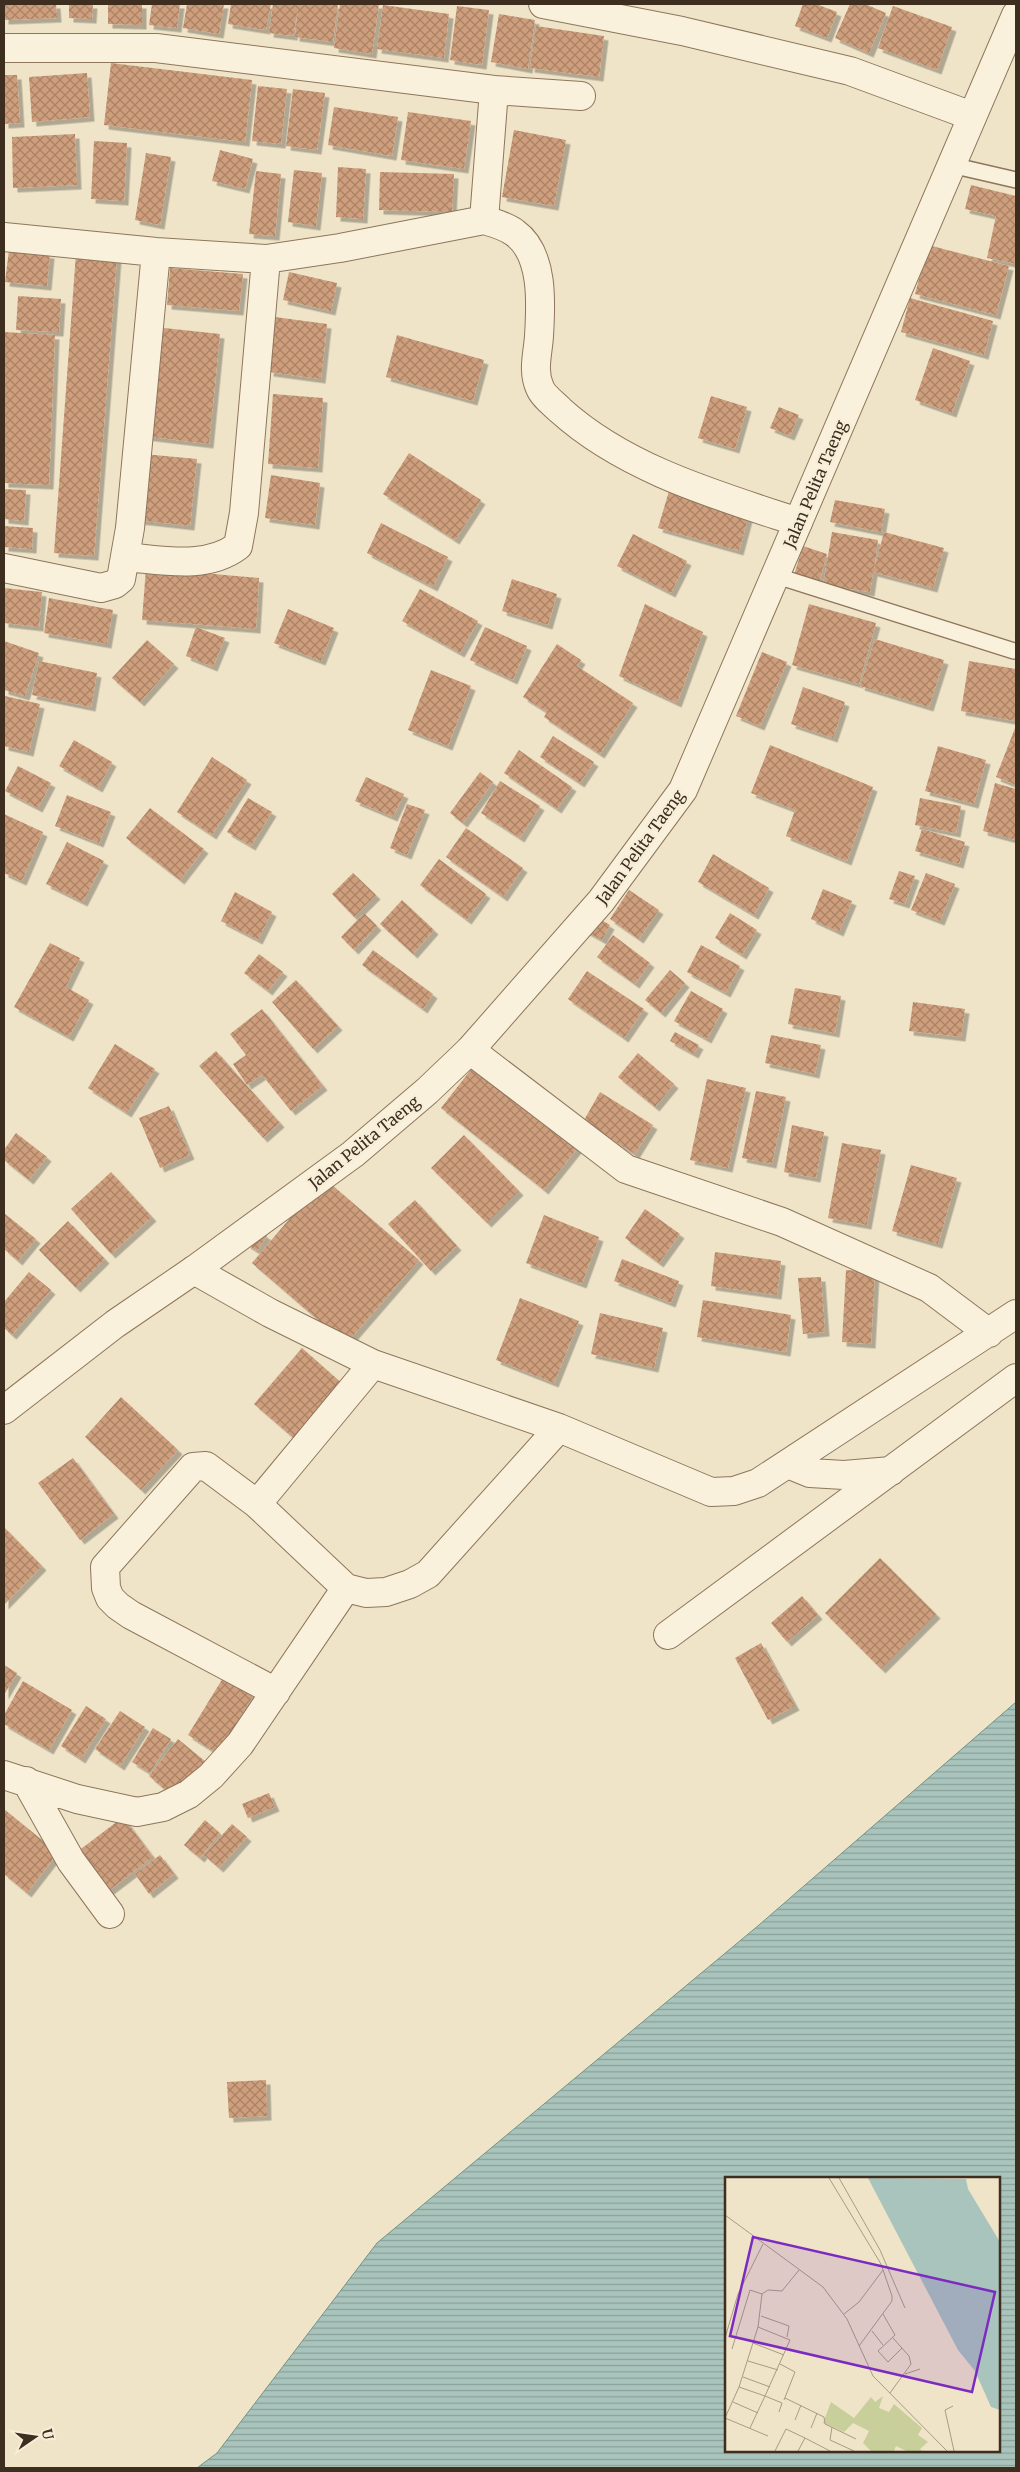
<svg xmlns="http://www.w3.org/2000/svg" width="1020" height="2472" viewBox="0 0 1020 2472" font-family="Merriweather,serif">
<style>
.water{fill:url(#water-rules);stroke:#6f938a;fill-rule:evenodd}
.building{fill:url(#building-cross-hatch);filter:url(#shadow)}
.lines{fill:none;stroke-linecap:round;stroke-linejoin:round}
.service-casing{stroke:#8d765c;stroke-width:18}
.minor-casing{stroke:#8d765c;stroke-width:30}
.tertiary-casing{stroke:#8d765c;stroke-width:30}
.service{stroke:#faf1dc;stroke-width:15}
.minor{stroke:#faf1dc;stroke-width:28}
.tertiary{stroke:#faf1dc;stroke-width:28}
.labels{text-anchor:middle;stroke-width:5;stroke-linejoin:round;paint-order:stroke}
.street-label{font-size:16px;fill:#3d2e20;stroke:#f7eed8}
.inset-road{fill:none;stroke:#a89b85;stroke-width:1}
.view{fill:#7b2cbf;fill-opacity:0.15;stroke:#7b2cbf;stroke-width:2.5}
.inset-edge{fill:none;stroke:#3d2e20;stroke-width:2.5}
</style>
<defs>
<pattern id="water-rules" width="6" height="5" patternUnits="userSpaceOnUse" patternTransform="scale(1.25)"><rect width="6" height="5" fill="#a9c4bc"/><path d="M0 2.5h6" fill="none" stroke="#8ba098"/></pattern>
<pattern id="building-cross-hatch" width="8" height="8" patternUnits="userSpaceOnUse" patternTransform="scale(1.25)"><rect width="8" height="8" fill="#cf9f7d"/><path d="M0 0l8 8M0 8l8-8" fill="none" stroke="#a98266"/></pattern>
<filter id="shadow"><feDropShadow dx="4.5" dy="4.5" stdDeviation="0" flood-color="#0004"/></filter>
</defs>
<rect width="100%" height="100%" fill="#f0e4c8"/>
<path class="water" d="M1016,1702V2468H197L217,2453L377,2243L759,1925ZM726,2178H999V2451H726Z"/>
<path class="building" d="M4,4H56L57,18L4,20Z
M69,4H93L92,19L69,18Z
M108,4H142V25L108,24Z
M152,4H180L177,28L149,25Z
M187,4H224L219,34L183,28Z
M231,4H271L266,30L228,24Z
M273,4H338L333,42L295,37L298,8L293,36L269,33Z
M340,4H379L372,54L334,48Z
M803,4H816L837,12L827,38L795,26Z
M850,4H865L886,13L869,53L835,38Z
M383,5L449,14L444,58L377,49Z
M457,6L489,10L482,65L450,60Z
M893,6L952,27L937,70L878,48Z
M499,14L535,20L528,69L491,62Z
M536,26L604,36L599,77L530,68Z
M111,63L252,80L245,142L104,125Z
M87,73L90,117L32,122L29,77Z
M4,75H17L20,123L4,124Z
M258,86L287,89L281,144L252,141Z
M293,89L325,93L317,150L286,146Z
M334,107L398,117L392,156L328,145Z
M408,112L471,121L464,169L401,160Z
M514,130L566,140L554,206L502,197Z
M75,134L77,185L13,188L12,137Z
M94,141L127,143L124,201L91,199Z
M220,150L253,159L245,189L212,181Z
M146,153L171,157L160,225L135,220Z
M338,167L366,169L363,219L336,217Z
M294,170L322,173L316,226L288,222Z
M256,171L281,174L275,236L249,234Z
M380,172L454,174L452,212L379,210Z
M971,185L1016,196V264L987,258L996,216L965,209Z
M928,245L1009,266L996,315L915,294Z
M9,250L50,254L47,286L5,282Z
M76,253L117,257L94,556L54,553Z
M170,268L243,274L239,311L167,305Z
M289,272L337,283L331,311L283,300Z
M18,296L61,299L59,332L16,330Z
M910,298L993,321L984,355L901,332Z
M275,317L327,324L321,379L269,372Z
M155,327L220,334L209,444L143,436Z
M4,332L55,335L49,485L4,483Z
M397,335L484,360L473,401L386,377Z
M933,348L970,361L952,413L915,400Z
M273,394L323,398L318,468L268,464Z
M711,396L747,407L735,449L698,438Z
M779,407L799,415L790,436L770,428Z
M409,453L481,500L455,540L383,494Z
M144,454L197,459L190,526L137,520Z
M271,475L320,483L315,525L265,518Z
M4,489L26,490L24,521L4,519Z
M669,491L749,514L739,551L658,528Z
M835,500L885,509L881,532L830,522Z
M381,523L448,557L433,587L367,553Z
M4,526L33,528L32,549L4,547Z
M832,532L878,540L874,570L884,532L944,548L933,588L873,572L870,592L823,585Z
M633,534L687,561L671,593L617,566Z
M803,546L827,554L819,583L794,575Z
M146,568L259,578L256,629L142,620Z
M512,579L557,594L548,625L502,611Z
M4,588L42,592L39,627L4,623Z
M420,589L478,621L460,653L402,621Z
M49,598L113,610L107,644L44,633Z
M645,604L703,632L677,703L619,676Z
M809,604L876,623L859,684L792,665Z
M288,609L334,628L321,661L274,643Z
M196,627L225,638L213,667L186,656Z
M485,627L527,646L513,680L470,660Z
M875,639L944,660L929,707L860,686Z
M147,640L174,664L140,702L112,678Z
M4,641L39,653L25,696L4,690Z
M557,644L581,660L577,666L633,703L600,754L544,717L547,712L523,697Z
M762,652L787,662L760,726L736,716Z
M39,661L97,673L91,707L32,695Z
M969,661L1016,669V721L961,711Z
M431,670L471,686L448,746L408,730Z
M803,687L845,702L833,738L791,724Z
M5,696L40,704L29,752L4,746Z
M1015,728L1016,729V785L996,777Z
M553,736L594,762L580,783L540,757Z
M74,740L112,762L98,788L59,766Z
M770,745L873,787L847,861L786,836L795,810L751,793Z
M938,746L986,760L974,804L925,791Z
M519,750L572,787L557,809L504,773Z
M212,757L247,780L212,835L177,812Z
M18,766L51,783L38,808L5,791Z
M480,772L493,782L463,823L450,813Z
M366,777L404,794L393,817L355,801Z
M500,781L540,806L520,838L481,813Z
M995,783L1016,789V840L983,831Z
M67,795L111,812L99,843L55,826Z
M248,798L272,812L251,846L227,832Z
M920,798L961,806L956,833L915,825Z
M407,804L425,810L407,855L390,848Z
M150,808L204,849L180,880L126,838Z
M4,814L43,832L22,881L4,873Z
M466,828L523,868L503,897L446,857Z
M922,829L965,842L959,864L915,851Z
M67,842L104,861L83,902L46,884Z
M713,854L769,888L754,915L698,882Z
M439,859L486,894L467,920L420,885Z
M899,871L915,876L905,904L889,899Z
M353,873L376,895L354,917L332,894Z
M926,873L955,884L940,921L911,910Z
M823,889L852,901L839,932L811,919Z
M629,890L659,910L639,939L610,919Z
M235,892L272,912L258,940L221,921Z
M402,900L434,930L413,954L380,924Z
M364,913L377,926L354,950L341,937Z
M730,913L757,930L742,955L715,938Z
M591,914L610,925L602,940L582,929Z
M613,935L650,963L635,984L597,957Z
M50,943L80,958L66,987L89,1000L69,1037L14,1007Z
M701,945L740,966L726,993L687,972Z
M373,950L433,994L423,1009L362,965Z
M259,954L283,972L268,991L244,973Z
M670,970L685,983L661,1013L645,1000Z
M587,971L644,1009L624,1038L568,999Z
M296,980L338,1026L313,1049L272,1002Z
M795,988L841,996L835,1033L788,1024Z
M691,991L723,1009L707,1039L674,1021Z
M913,1002L965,1009L961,1037L909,1031Z
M262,1009L323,1086L291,1111L262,1075L247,1085L233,1064L246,1055L230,1034Z
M675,1032L699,1045L694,1054L670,1041Z
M771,1035L821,1045L815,1074L765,1063Z
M115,1044L155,1069L127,1113L88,1088Z
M216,1051L280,1123L263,1138L199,1066Z
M638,1053L674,1084L655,1107L618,1077Z
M476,1063L580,1145L544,1190L441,1108Z
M707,1079L746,1088L728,1168L690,1160Z
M756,1091L786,1097L772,1164L742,1158Z
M600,1092L653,1125L635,1154L583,1122Z
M169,1106L190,1155L160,1168L139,1118Z
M792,1125L824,1132L816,1178L784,1172Z
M16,1133L47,1157L29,1180L4,1160V1150Z
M464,1135L519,1191L487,1223L431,1168Z
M842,1143L881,1150L867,1225L828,1218Z
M911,1165L957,1178L938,1244L892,1231Z
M111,1172L152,1217L111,1254L71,1209Z
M324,1178L419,1260L346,1344L252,1263Z
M415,1200L457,1246L431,1271L388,1224Z
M645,1209L680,1234L659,1263L625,1238Z
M4,1213L36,1239L18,1261L4,1249Z
M544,1215L599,1237L582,1284L526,1263Z
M68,1221L105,1259L76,1288L39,1250Z
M255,1228L267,1236L257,1251L246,1244Z
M715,1252L781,1261L777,1295L711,1286Z
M622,1259L679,1281L671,1303L614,1281Z
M846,1270L875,1272L871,1344L842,1342Z
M29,1272L51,1290L12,1335L4,1328V1302Z
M821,1277L825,1332L803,1334L798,1278Z
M520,1298L579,1321L554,1383L496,1360Z
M703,1300L791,1315L786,1352L697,1337Z
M600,1313L663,1328L654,1368L591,1354Z
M302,1348L345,1386L297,1441L254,1404Z
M121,1397L178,1450L141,1490L85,1437Z
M73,1458L114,1514L80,1540L38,1483Z
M4,1527L42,1566L4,1605Z
M880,1558L936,1614L881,1669L825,1613Z
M802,1596L818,1615L787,1642L771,1623Z
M761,1643L795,1706L768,1720L735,1658Z
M4,1665L17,1673L4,1695Z
M226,1673L256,1691L218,1754L188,1735Z
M23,1681L72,1710L49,1750L4,1724V1715Z
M86,1706L106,1719L81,1759L61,1746Z
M120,1711L145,1727L120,1766L95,1749Z
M153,1728L171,1739L150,1773L132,1762Z
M178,1739L206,1762L176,1799L149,1776Z
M269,1793L275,1807L248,1818L242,1804Z
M4,1809L58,1853L27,1893L4,1874Z
M123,1817L153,1857L107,1892L77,1852Z
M205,1820L220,1833L200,1858L184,1845Z
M232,1824L247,1837L219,1868L204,1855Z
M160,1855L174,1874L149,1894L135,1874Z
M266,2080L267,2116L229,2118L227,2082Z"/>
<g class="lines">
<defs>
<path id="service" d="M951,165L1016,180
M777,576L1014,651"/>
<path id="minor" d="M543,4L682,31L850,71L972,116
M4,48H156L494,90L484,220
M494,90L581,96
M4,237L156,252L266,259L340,248L484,220C494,223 506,226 515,233C544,254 541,304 539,336C538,353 532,371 540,388C543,396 554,404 560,410C625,469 716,495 798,522
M125,557C163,560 206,570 238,546L244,513L266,259
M4,568L101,588L115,584L121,579L130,528L156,252
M470,1050L626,1169L782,1222L929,1288L989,1333
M194,1270L270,1313L373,1364L559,1428L711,1492L734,1491L758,1483L1016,1314
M788,1464L810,1473L844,1475L891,1471
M257,1504L373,1364
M668,1635L1016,1378
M276,1692L131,1615L118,1606L110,1598L106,1588L105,1567L193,1467L206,1466L257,1504L346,1588L366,1593L386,1592L410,1584L428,1574L559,1428
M4,1775L77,1799L137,1812L163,1807L189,1794L211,1776L240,1744L346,1588
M26,1781L71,1861L110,1914"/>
<path id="tertiary" d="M4,1410L115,1324L194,1270L353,1154L427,1091L470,1050L601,901L683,790L1016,15"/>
</defs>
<use href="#service" class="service-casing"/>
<use href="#minor" class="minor-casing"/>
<use href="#tertiary" class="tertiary-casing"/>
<use href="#service" class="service"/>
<use href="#minor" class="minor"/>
<use href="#tertiary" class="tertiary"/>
</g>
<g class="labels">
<g class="street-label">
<text transform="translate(815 484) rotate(-67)" y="6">Jalan Pelita Taeng</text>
<text transform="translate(640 847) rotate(-54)" y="6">Jalan Pelita Taeng</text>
<text transform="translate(364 1142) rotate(-39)" y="6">Jalan Pelita Taeng</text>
</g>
</g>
<g transform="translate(725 2177)">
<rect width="275" height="275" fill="#f0e4c8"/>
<path d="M158,219L154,231L164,235L169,227L197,251L193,258L203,265L195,272L197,274H181L171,269L169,274H146L138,266L144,254L128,246L119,255L98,246L106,225L129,241L146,220L150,225Z" fill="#c9cf9b"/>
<path d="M143,1L241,2L243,12L275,65V233L266,230L250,194L233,173Z" fill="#a9c4bc"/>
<path class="inset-road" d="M104,1L156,87L167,119V124L134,169M114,1L155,73L180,131M0,38L98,110L122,142L148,199L222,274M119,137L134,125L158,93M158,137L170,158L153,174L163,185L177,171M36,139L64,149L62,160M147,154L158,168M0,161L13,117L38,67M28,166L59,178M7,172L25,113L37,117M23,184L53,193M55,187L70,195L59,223M180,197L195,192M18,200L45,210M14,210L40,219L65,163L33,150M165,216L186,187L184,179L168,161M60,221L99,240L100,247L131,262M8,225L33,236M228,229L220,233L229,274M0,241L14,210L33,150L37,117L43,113L57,114L74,93M0,241L43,259M70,243L76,228M107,250L105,263L129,274M25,251L40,219L57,226L54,235M86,251L92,236M50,274L61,252L80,261M73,274L80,261L105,274"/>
<path class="view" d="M28,60L270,115L247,215L5,159Z"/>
<rect width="275" height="275" class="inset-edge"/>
</g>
<rect width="1020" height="2472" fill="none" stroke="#3d2e20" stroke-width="10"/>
<g transform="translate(35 2437) rotate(77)" stroke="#f7eed8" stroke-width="4" paint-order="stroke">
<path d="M0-4L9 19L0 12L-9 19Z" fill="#3d2e20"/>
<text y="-8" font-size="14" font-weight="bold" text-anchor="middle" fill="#3d2e20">U</text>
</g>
</svg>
